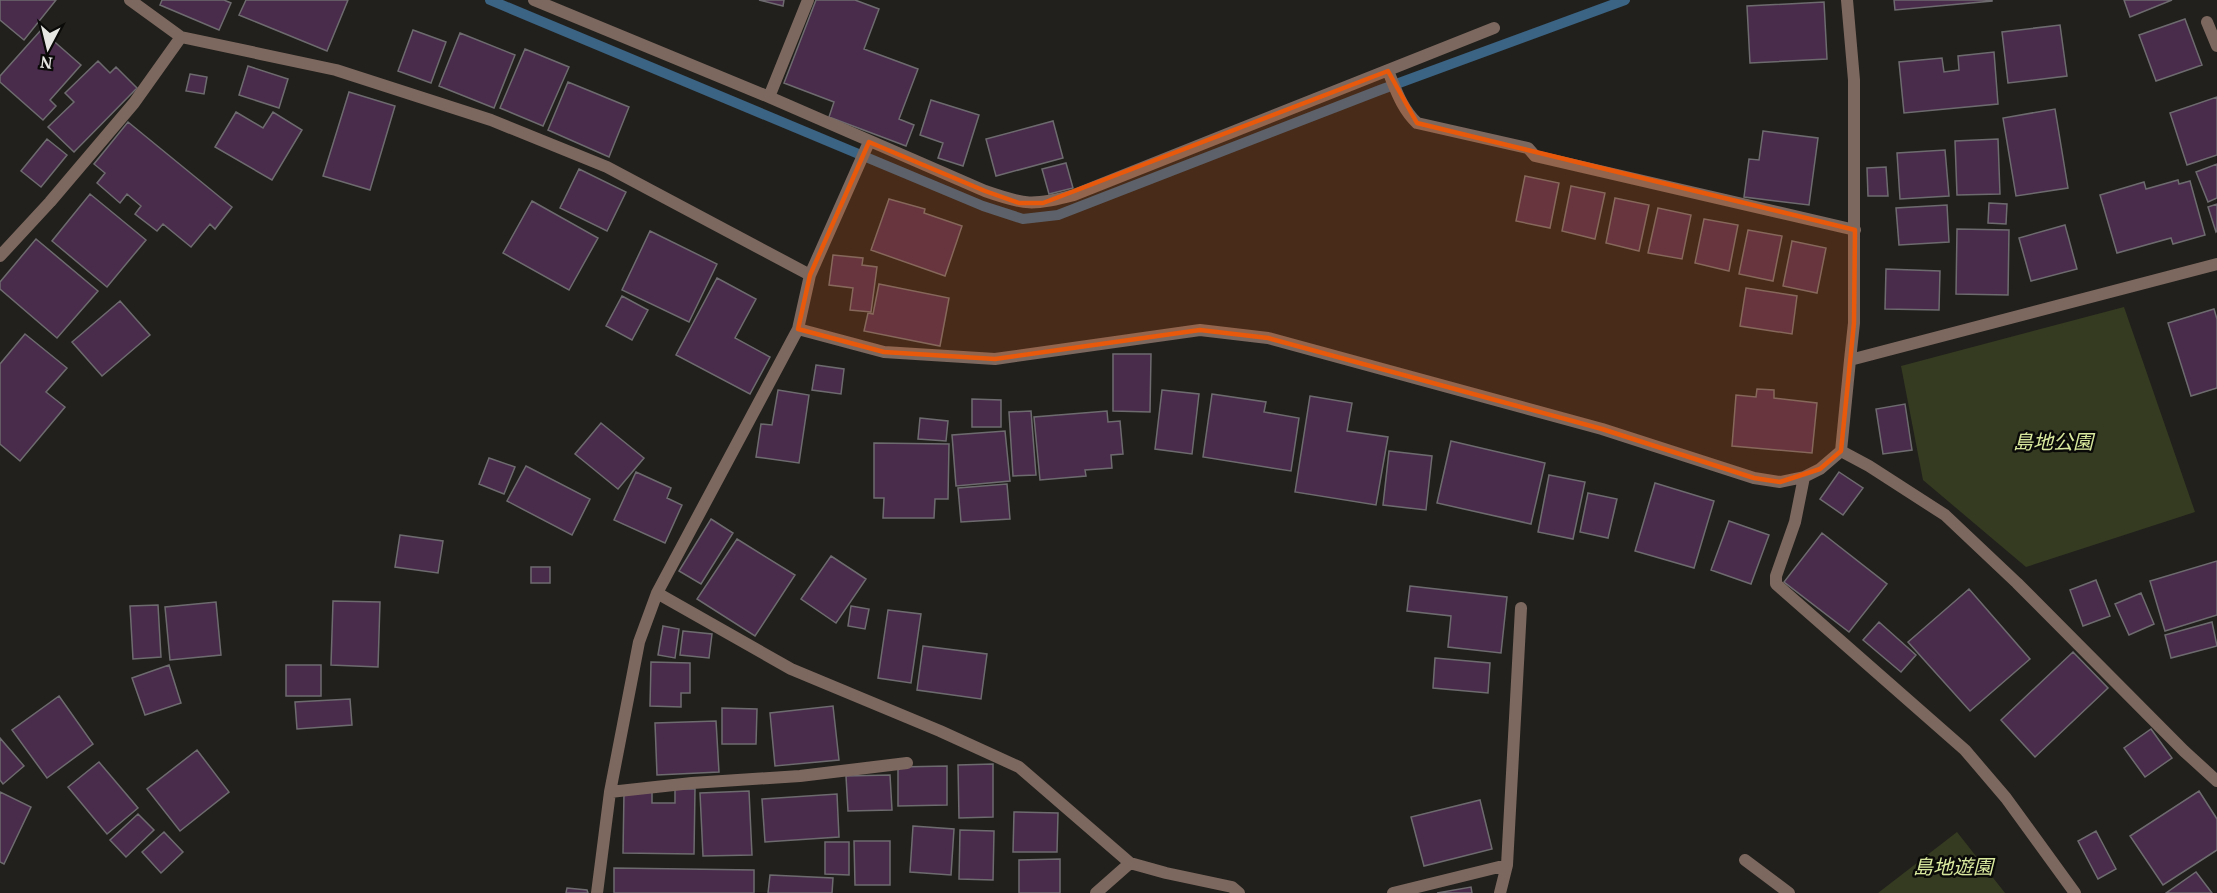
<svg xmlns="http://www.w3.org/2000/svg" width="2217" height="893" viewBox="0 0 2217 893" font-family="'PT Serif','Noto Sans JP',serif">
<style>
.green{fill:#353b21}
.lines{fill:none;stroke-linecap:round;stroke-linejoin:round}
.stream{stroke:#3b6383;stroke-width:10}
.building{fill:#492b4c;stroke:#6e6b6f;stroke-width:1.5}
.minor{stroke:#7d685f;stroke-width:12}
.marked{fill:#e8590c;fill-opacity:0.2;stroke:#e8590c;stroke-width:4.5;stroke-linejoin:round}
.labels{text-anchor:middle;stroke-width:5;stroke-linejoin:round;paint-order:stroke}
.park-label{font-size:20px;font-style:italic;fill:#d9e99d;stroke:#0a0a08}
</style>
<rect width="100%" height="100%" fill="#21201c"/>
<path class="green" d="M2124,307L2195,512L2026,567L1923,480L1901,366Z
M1957,832L2005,893H1878Z"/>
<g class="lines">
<path class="stream" d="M490,0L983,206L1023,219L1058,215L1380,90L1625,0"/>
</g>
<path class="building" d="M0,0H56L24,40L0,20Z
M162,0H224L231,3L219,30L160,5Z
M246,0H348L327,51L239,15Z
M759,0H784L783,6Z
M816,0H855L879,9L864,49L918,69L899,119L914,125L906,146L829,117L834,102L784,83Z
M1894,0H1992V1L1895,10Z
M2124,0H2172L2130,17Z
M1824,2L1827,59L1750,63L1747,6Z
M2185,19L2202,65L2156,81L2139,35Z
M2060,25L2067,76L2008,83L2002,32Z
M41,30L81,65L50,100L56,106L43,120L0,82V76Z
M413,30L446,42L431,83L398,71Z
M460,33L515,55L494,108L439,86Z
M525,49L569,67L543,126L500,108Z
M1994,52L1998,104L1904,113L1899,62L1942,58L1944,72L1959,70L1958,56Z
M98,61L110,73L116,67L137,88L74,152L48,127L74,102L65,93Z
M248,66L288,79L279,108L239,95Z
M190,74L207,77L204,94L186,91Z
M568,82L629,107L609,157L548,130Z
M349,92L395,106L370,190L323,176Z
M2217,97V155L2187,165L2170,113Z
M931,100L979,115L963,166L938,158L943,143L920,135Z
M2055,109L2068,188L2016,196L2003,118Z
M236,112L263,128L273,112L302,130L272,180L215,147Z
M1053,121L1063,158L996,176L986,139Z
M128,122L232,207L215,229L210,224L191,247L163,224L157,231L135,214L141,206L127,194L120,203L97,183L105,173L94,164Z
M1763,131L1818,138L1809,205L1744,197L1749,159L1759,160Z
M47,139L67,155L41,187L21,171Z
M1998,139L2000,194L1957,195L1955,141Z
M1945,150L1949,196L1900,199L1897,153Z
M1066,163L1073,188L1049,194L1042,169Z
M2217,164V198L2208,202L2196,172Z
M1886,167L1888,196H1868L1867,168Z
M579,169L626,192L607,231L560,208Z
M1525,176L1559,183L1550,228L1516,221Z
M2178,180L2179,184L2190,181L2205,235L2173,244L2171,238L2117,253L2100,195L2144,182L2146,189Z
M1571,186L1605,193L1595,239L1562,231Z
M90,194L146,240L107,287L52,241Z
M1615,198L1649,205L1639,251L1606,243Z
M889,199L925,209L924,213L962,226L945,276L871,250Z
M532,201L598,238L569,290L503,253Z
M1989,203L2007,204L2006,224L1988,223Z
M2217,204V231L2216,232L2208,207Z
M1947,205L1949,242L1899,245L1896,208Z
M1658,208L1691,215L1682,259L1648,253Z
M1704,219L1738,225L1729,271L1695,263Z
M2065,225L2077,269L2031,281L2019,238Z
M1957,229L2009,230L2008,295L1956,294Z
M1748,230L1782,236L1773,281L1739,274Z
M650,231L717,264L689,322L622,290Z
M36,239L98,291L57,338L0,289V282Z
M1792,241L1826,248L1817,293L1783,286Z
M833,255L863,258L862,265L877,267L871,312L850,310L853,288L829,285Z
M1886,269L1940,271L1939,310L1885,309Z
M717,278L756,299L735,338L770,357L750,394L676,355Z
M879,284L949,298L940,346L864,331L868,313L873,314Z
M1746,288L1797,296L1792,334L1740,326Z
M622,296L648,310L632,340L606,326Z
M120,301L150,335L102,376L72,342Z
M2214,309L2217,319V388L2191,396L2168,323Z
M25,334L67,368L46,392L65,407L20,461L0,444V364Z
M1113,354H1151L1150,412L1113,411Z
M816,365L844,369L841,394L812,390Z
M1757,389L1774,390V398L1817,403L1812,453L1732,446L1736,395L1756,397Z
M778,390L809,395L799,463L756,457L761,424L772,425Z
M1162,390L1199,394L1192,454L1155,449Z
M1212,394L1266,402L1264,412L1299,418L1291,471L1203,457Z
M1310,396L1352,403L1347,431L1388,437L1376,505L1295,492Z
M972,399L1001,400V427H972Z
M1905,404L1912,450L1883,454L1876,409Z
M1031,411L1036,475L1013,476L1009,412Z
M1107,411L1108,422L1120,421L1123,454L1111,455L1112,468L1085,470L1086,476L1040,480L1034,417Z
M920,418L948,421L946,441L918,439Z
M601,423L644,458L618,489L575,454Z
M1005,431L1010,481L956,486L952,435Z
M1451,441L1545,463L1531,524L1437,503Z
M874,443L949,444L948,499H935L934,518H883L884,498H874Z
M1389,451L1432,456L1426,510L1383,505Z
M489,458L515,467L504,494L479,484Z
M526,466L590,499L572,535L507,501Z
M636,472L671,488L667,498L682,505L665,543L614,520Z
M1839,472L1863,488L1843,515L1820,499Z
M1549,475L1585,482L1573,539L1538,532Z
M1655,483L1714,501L1694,568L1635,551Z
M1007,484L1010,519L961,522L958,488Z
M1588,493L1617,499L1608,538L1580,532Z
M711,519L733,533L701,584L679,571Z
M1729,521L1769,535L1751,584L1711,570Z
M1822,533L1887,584L1849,632L1784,582Z
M400,535L443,541L438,573L395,567Z
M737,539L795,575L755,636L697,599Z
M831,556L866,579L836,623L801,599Z
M2217,561V615L2165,631L2150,581Z
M531,567H550V583H531Z
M2096,580L2110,616L2083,626L2070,590Z
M1410,586L1507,597L1501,653L1448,647L1451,616L1407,611Z
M1969,589L2030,659L1970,711L1908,642Z
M2141,593L2154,624L2129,635L2115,604Z
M333,601L380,602L378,667L331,665Z
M216,602L221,655L170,660L165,607Z
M158,605L161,657L133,659L130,606Z
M851,606L869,609L865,629L848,626Z
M888,610L921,614L911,683L878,678Z
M1879,622L1916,655L1901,672L1863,640Z
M2212,622L2217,646L2171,658L2165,635Z
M663,626L679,629L675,658L658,655Z
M683,631L712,634L709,658L680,655Z
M923,646L987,654L981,699L917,690Z
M2073,652L2108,688L2035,757L2001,720Z
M1435,658L1490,663L1488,693L1433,688Z
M651,662L690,663V693H681V707L650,706Z
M169,665L181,703L145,715L132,678Z
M286,665H321V696H286Z
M59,696L93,744L47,778L12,730Z
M350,699L352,725L297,729L295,702Z
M833,706L839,760L775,766L770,713Z
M722,708L757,709L756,744H722Z
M716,721L719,772L657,775L655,723Z
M2151,729L2172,758L2145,777L2124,748Z
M0,738L24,766L3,784L0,780Z
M197,750L229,792L180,831L147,789Z
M99,762L138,808L107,834L68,787Z
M993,764V817L959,818L958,765Z
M947,766V805L898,806V767Z
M890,775L892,810L848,811L846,776Z
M675,789H695L694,854L623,853L624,792H652V803H675Z
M749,791L752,855L703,856L700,793Z
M2199,791L2217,819V850L2163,885L2130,836Z
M0,792L31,807L4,864L0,862Z
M837,794L839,837L765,842L762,799Z
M1480,800L1492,849L1424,866L1411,817Z
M1014,812L1058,813L1057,852H1013Z
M138,814L154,830L126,857L110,840Z
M913,826L954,829L951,875L910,872Z
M960,830L994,831L993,880L959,879Z
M2096,831L2116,869L2098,879L2078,841Z
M164,832L183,852L161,873L142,852Z
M854,841H890V885H855Z
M825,842H849V875L825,874Z
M1060,859V893H1019V860Z
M614,868L754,870V893H614Z
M2196,872L2212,893H2166Z
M770,875L833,878L832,893H768Z
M1471,887L1472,893H1437Z
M567,888L587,890L588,893H566Z"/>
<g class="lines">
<path class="minor" d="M130,0L181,37L336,70L491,120L607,167L810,275
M534,0L769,97
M808,0L769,97L985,191C1025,205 1033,206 1074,195L1494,28
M1847,0L1854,80V323L1850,360
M2207,22L2217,46
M1388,71C1396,90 1402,109 1417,123L1528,148L1535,156L1855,230
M0,256L50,202L134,103L181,37
M798,329L884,352L995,359L1200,330L1268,338L1602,429L1754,478L1780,482L1804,477L1820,469L1841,451L1850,360L2217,264
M1841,451L1869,466L1945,515L2017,583L2184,751L2217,781
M1804,477L1795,522L1776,576V584L1965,750L2006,798L2075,893
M657,593L791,669L940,731L1019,767L1130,863L1166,873L1232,887L1239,893
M610,792L692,783L800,776L907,763
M1745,860L1789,893
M1507,865L1521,608
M597,893L610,792L639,642L657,593L798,329L810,275L869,142
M1096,893L1130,863
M1393,893L1507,865L1500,893"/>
</g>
<path class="marked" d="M1388,71L1417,123L1855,230L1854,323L1841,451L1820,469L1780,482L1754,478L1602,429L1268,338L1200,330L995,359L884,352L798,329L810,275L869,142L985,191L1019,203H1043Z"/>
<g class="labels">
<g class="park-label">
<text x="2053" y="449">島地公園</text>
<text x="1953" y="874">島地遊園</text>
</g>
</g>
<g transform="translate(48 48) rotate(187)" stroke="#0a0a08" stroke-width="4.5" paint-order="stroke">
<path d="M0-4.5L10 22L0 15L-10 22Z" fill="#e6e6e3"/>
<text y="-9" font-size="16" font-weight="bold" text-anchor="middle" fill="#e6e6e3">N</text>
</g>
</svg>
